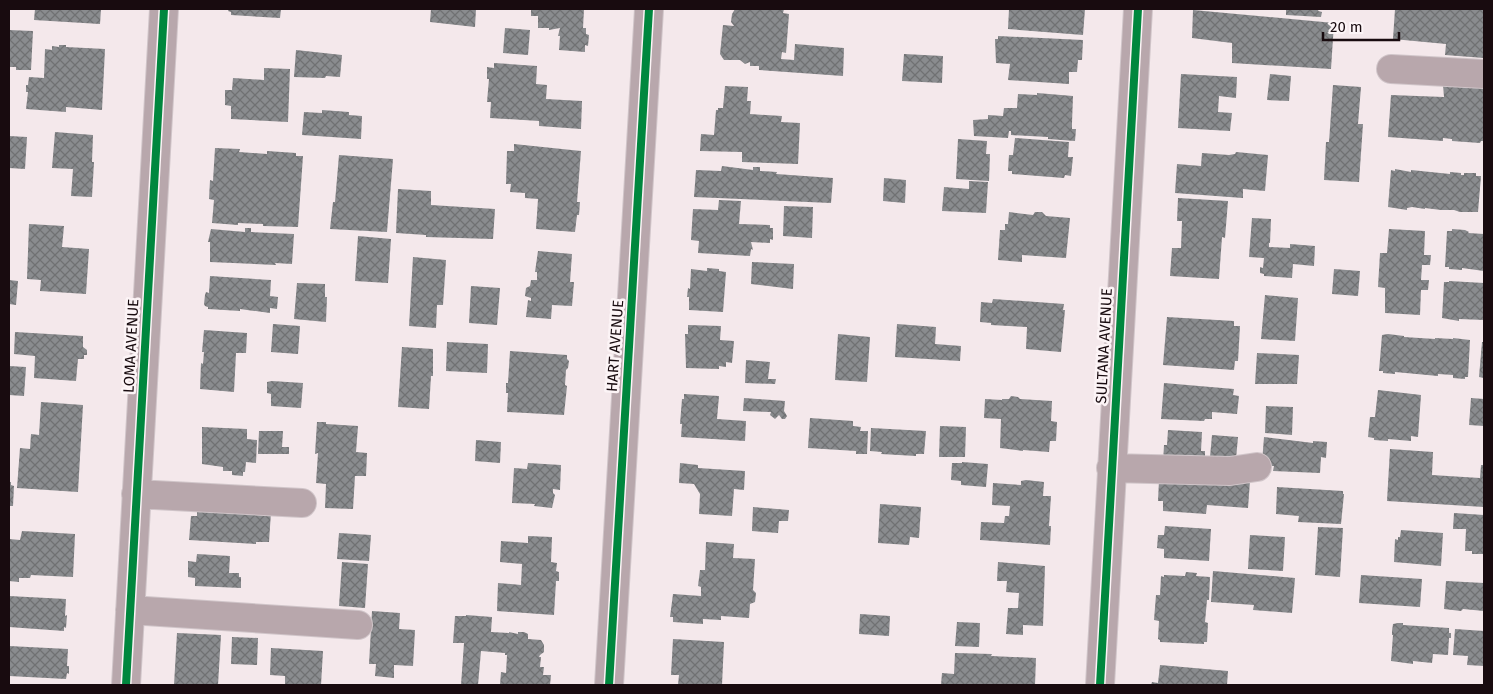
<svg xmlns="http://www.w3.org/2000/svg" width="1493" height="694" viewBox="0 0 1493 694" font-family="'Fira Sans',sans-serif">
<style>
.building{fill:url(#building-cross-hatch)}
.lines{fill:none;stroke-linecap:round;stroke-linejoin:round}
.minor-casing{stroke:#d0c5c9;stroke-width:30}
.minor{stroke:#b8a7ac;stroke-width:28}
.cycleway-casing{stroke:#fcf4f6;stroke-width:11}
.cycleway{stroke:#00873e;stroke-width:8}
.labels{text-anchor:middle;stroke-width:5;stroke-linejoin:round;paint-order:stroke}
.street-label{font-size:15px;fill:#180b0f;stroke:#fcf4f6}
</style>
<defs>
<pattern id="building-cross-hatch" width="8" height="8" patternUnits="userSpaceOnUse" patternTransform="scale(1.25)"><rect width="8" height="8" fill="#8a8c8f"/><path d="M0 0l8 8M0 8l8-8" fill="none" stroke="#707173"/></pattern>
</defs>
<rect width="100%" height="100%" fill="#f4e8eb"/>
<path class="building" d="M35,9H101L100,24L34,20Z
M229,9H281L280,18L231,15V12L228,11Z
M431,9H476L475,27L430,22Z
M531,9H584L583,28H586V34L589,35L588,46L585,45V52L559,50L560,36H558L560,28L549,30V28H538V16H531Z
M735,9H784L783,13L789,14L786,53L782,52L781,59L794,60L795,44L844,48L843,76L759,70V66H750V62L745,64L740,60H724L720,54L723,25L734,26L731,22L732,14Z
M1009,9H1085L1083,35L1008,29Z
M1286,9H1319L1318,11L1322,12L1321,17L1286,15Z
M1395,9H1484V58L1445,55L1446,44L1393,39Z
M1193,10L1334,23L1331,69L1232,63V43L1192,38Z
M505,28L530,30L528,55L503,53Z
M9,30L33,31L31,70H16V67H9Z
M998,36L1083,40L1082,60H1078L1077,72H1069V84L1008,80L1010,64L996,63L995,39H998Z
M59,45H66V47L105,49L102,110L66,107V112L26,109L28,92H26V85H28L29,77L44,78L45,49L52,50V46L59,47Z
M296,50L342,55L340,77L326,76L325,78L294,77Z
M904,54L943,56L942,83L902,81Z
M494,63L537,66L536,84L547,85L546,99L582,101L581,129L539,126V121L490,118L491,102H487L489,79H487V67L494,68Z
M264,68L290,69L288,122L231,119V106L225,105V90H232L233,78L264,80Z
M1181,74L1237,77L1236,98L1219,96L1218,112L1232,113L1230,131L1178,128Z
M1270,74L1291,76L1289,101L1267,100Z
M1333,85L1361,87L1358,124H1363L1359,182L1324,180L1326,142H1329Z
M1443,85L1484,88V141H1481L1480,143L1452,141V139L1443,138V141L1388,137L1391,95L1444,97Z
M725,86L748,87L747,101H751L750,114L782,116L781,122L800,123L798,164L742,162V152L700,151L701,134L714,135L716,110H718V108H723Z
M1037,93L1073,96L1072,123V129H1076L1075,141L1048,139V137L1011,135V131H1009L1008,138L974,136L973,120L988,119V115L1003,116L1004,108H1017L1018,94L1037,95Z
M322,110L349,112V115L362,116L361,139L302,135L304,112L322,113Z
M55,132L93,135L92,162H94L92,197L71,196L73,169L52,168Z
M9,136L27,137L25,169L9,168Z
M1015,138L1069,142L1068,157H1073L1071,176L1065,175L1064,178L1012,174V171H1008L1009,155H1013Z
M958,139L987,141L986,154H990L989,181L956,179Z
M514,144L581,151L577,202H580L579,215H577L575,232L536,229L538,199L525,198V193L510,192L511,184H506L507,151H514Z
M215,148L240,149L239,152L267,154V151L296,153V156H303L298,227L263,226V224L238,223V225L212,223L214,200L209,199L210,180L213,181Z
M1236,152L1268,155L1265,191L1243,189V198L1175,193L1177,164L1201,166L1202,153L1229,155L1235,154Z
M339,155L393,159L387,232L330,229L333,202H335Z
M722,166L753,170V167H760V171L777,172L776,174L833,178L831,203L694,197L696,170L721,171Z
M1395,169L1411,172V170L1450,174V172L1461,173V175H1464V173H1476V176H1481L1478,212H1460L1454,210H1441L1425,208V209L1412,207L1407,208V210L1388,207L1391,170L1395,171Z
M884,178L906,180L905,203L883,201Z
M969,181L988,182L986,213L942,211L944,187L969,189Z
M398,189L431,191V205L495,209L493,239L426,237V235L396,233Z
M1178,198L1228,201L1225,238L1222,237L1219,279L1170,276L1172,248H1181L1182,221H1177Z
M719,200L741,201L739,224L770,225V228H773V240L770,239V243L751,242L753,250L751,249L750,256L698,253L699,241L691,240L693,209L718,210Z
M784,206L813,207L812,238L783,236Z
M1009,212L1033,215L1035,212H1042L1046,216L1070,218L1066,258L1022,255V262L998,260L1000,230H1005V224H1008Z
M1252,218L1271,219L1270,243H1269V247L1290,248V244L1315,246L1314,266L1293,264L1292,278L1264,276V274L1260,273V267L1263,268L1264,258L1249,257Z
M29,224L64,226L62,247L89,249L86,294L40,291L41,280L27,279Z
M245,228H251V232L294,234L292,264L275,263L276,265L210,262V242H208L211,229L245,232Z
M1389,229L1425,231L1424,255H1431L1430,265H1422L1421,280H1429L1428,290H1421L1420,315L1385,313V288L1378,287L1380,253H1387Z
M1452,229L1465,230L1469,232L1468,233L1484,234V271L1462,268V270L1449,269V267H1445L1447,231H1452Z
M358,236L391,239L388,283L355,281Z
M538,251L572,254L570,282H574L572,306L552,305L551,319L526,317L528,300L531,301V298L525,296L526,288L530,286L531,280H537V272H535Z
M413,257L446,260L443,305H437L436,328L409,326Z
M752,262L794,264L793,289L751,284Z
M707,268L719,269V271L726,272L723,312L689,310V297H687L688,288L690,289L691,269L707,271Z
M1334,269L1360,271L1358,296L1332,294Z
M210,276L271,280L270,296L278,297L277,309L270,308V313L240,309V311L208,309V307L205,306L204,304L205,295L206,292L209,293Z
M9,280L18,281L16,305L9,304Z
M1449,281L1484,283V320L1459,319V321L1442,318L1444,282H1449Z
M297,283L325,284V297H327L326,322L294,319Z
M471,286L500,288L497,325L469,323Z
M1265,295L1298,298L1295,341L1261,339Z
M993,299L1064,304L1063,310H1065L1061,352L1026,349L1027,327L991,325V323L980,322L981,302L992,303Z
M1167,317L1234,321V326H1240L1238,361H1235L1234,370L1163,365Z
M273,324L300,326L298,354L271,352Z
M897,324L936,327L935,344L961,346L960,361L895,357Z
M688,325L721,326L720,340L734,341L732,363L726,362V367L719,366V369L686,368L685,334H688Z
M204,330L247,333L246,353H236L234,392L200,389L201,363L203,364L204,352H202Z
M15,332L83,336V347L87,350V355H84V359H78L76,381L34,378L35,356L14,354Z
M838,334L870,337L867,382L835,380Z
M1388,334L1404,336V337L1435,339V338L1453,339V338L1470,340L1468,377H1465V379L1453,378V375L1438,374V376L1395,372V374L1383,373V371H1379L1382,335Z
M447,342L488,344L487,373L446,371Z
M1482,342H1484V378L1479,377Z
M402,347L433,349V376H431L429,409L398,407Z
M510,351L567,355V359L569,361L568,368L566,370L565,385L567,386L564,415L507,412L508,393H506V383H508Z
M1257,353L1299,355L1297,384H1255Z
M746,360L770,362L768,379H776L775,384L745,383Z
M9,366L26,367L24,396L9,395Z
M272,381L303,383L301,408L271,406V394L267,393V382Z
M1164,383L1234,389L1233,395L1239,396L1237,414L1212,412V419H1205L1204,421L1161,419Z
M1378,390L1421,395L1418,437L1411,436V441L1388,439V441L1374,440V438L1368,437L1370,417H1375Z
M684,394L719,396L717,419L746,421L745,441L681,437L682,424H680L682,399H684Z
M1011,396L1018,397L1020,399L1052,401L1051,421L1057,422L1056,441H1050L1049,452L1023,450V451L1000,448L1001,419L984,418L985,399L1002,400V399H1009Z
M744,398L785,401L784,411L787,416L785,419H782L779,415L775,419L770,415L771,412L743,411Z
M1471,398L1484,399V426L1469,425Z
M41,402L83,405L78,492L17,488L20,448L30,449L31,434L39,435Z
M1266,406L1293,407L1292,435L1265,433Z
M810,418L853,421V426L861,427L860,431H868L867,454H856V451L808,448Z
M317,422H326V424L358,426L356,452L367,453L366,476H355L353,509L325,508L326,484L316,483L318,453L315,454Z
M940,426L966,427L965,457H939Z
M202,427L247,429V439L257,440L256,463L246,462L245,472H243V476L232,475V471H223V467L202,464Z
M871,428L926,431L924,454H916V456L881,454L882,452L870,451Z
M1168,430L1202,432L1201,451H1205V458L1163,463L1164,445H1167Z
M259,431H283L282,447H289V454H258Z
M1212,435L1238,437L1236,459L1210,457Z
M1264,437L1313,443V441L1327,442L1326,458L1321,457L1320,473L1273,471L1274,466H1270L1271,464L1262,463Z
M476,440L501,442L500,463L475,461Z
M1390,449L1433,452L1432,475L1480,478L1481,465H1484V507L1387,501Z
M962,462L988,464L986,487L961,485V481L951,480L952,463H962Z
M528,463L561,465L560,490L553,489V493L555,495L552,508L534,506L535,504L512,503L514,468L527,469Z
M680,463L698,465V468L745,471L744,490L734,489L732,516L699,514L700,494L694,484L679,483Z
M1026,480L1044,482L1043,496H1051L1049,526H1051L1050,545L980,540L981,522L1004,523L1005,516H1009L1010,506L992,505L993,483L1021,485V481Z
M1159,480L1250,481L1248,508L1207,505L1206,514L1163,511V501H1158Z
M9,482H11V485L14,486L13,506H9Z
M1277,487L1343,491V494H1344L1341,524L1298,522L1299,516L1276,514Z
M880,504L921,507L919,538L910,537L909,545L878,543Z
M753,507L789,510L788,521H779L778,533L752,531Z
M197,508L271,512L269,542H256V544L189,540L191,516H197Z
M1454,513L1484,515V554H1472V551H1465L1466,529H1453Z
M1165,526L1211,529L1209,561L1164,558V549L1157,548L1158,535H1164Z
M1318,527L1343,528L1340,577L1315,575Z
M1401,530L1443,533L1441,566L1394,562L1395,539L1398,540V537H1400Z
M22,531L75,534L73,577L31,575L30,578H19V582L9,581V539L20,540Z
M339,533L371,535L369,561L337,559Z
M1250,535L1285,537L1283,571L1248,569Z
M528,536L552,537L551,562L557,563L556,571L559,572V581H556L554,615L497,611L498,583L521,585L522,564L500,562L501,541L528,543Z
M706,542L734,544L733,558L755,559L753,590L756,593L755,602L750,604L749,618L721,616V620L703,619V624L673,622V617H670L673,594L701,596V587L698,586L700,570H705Z
M197,554L230,556L229,573H239V577H241V588L195,586V578L188,577V561L196,562Z
M342,562L368,564L365,608L339,606Z
M998,562L1045,566L1043,626L1023,625V635L1006,634L1008,608H1018L1019,593L1006,592L1007,581H997Z
M1213,571L1295,578L1292,613L1253,610L1254,605L1211,602Z
M1186,572L1197,573L1196,576L1210,577L1209,600H1207L1205,622L1208,623L1207,642H1204V644L1160,642V640L1158,639L1159,621L1154,620L1156,595H1160L1161,576L1164,577V575L1185,576Z
M1361,575L1422,579L1420,607L1359,603Z
M1446,581L1484,583V611L1463,609L1461,611L1444,609Z
M9,596L66,599L65,616L67,615L66,628L64,627V631L9,627Z
M372,611L400,613L399,629L415,630L413,666L394,665V678L375,676L376,664H369Z
M860,614L890,616L889,636L859,634Z
M466,615L492,617L491,632L509,633V632L518,634V632H524L528,634V639L541,640L544,645V652L540,655L539,657H541L540,667H544L543,675H551L550,685H500L501,672L506,673L507,655H505V653L481,651L478,685H461L464,643H453L455,616H466Z
M957,622L980,623L979,647L955,646Z
M1398,623H1403V625L1449,628V633H1451V638H1449L1448,655L1433,654L1432,663L1413,661V664L1391,661L1393,635H1392V631L1393,624Z
M1455,629L1484,631V666L1467,665L1468,656L1453,655Z
M177,633L221,635L218,685H174Z
M232,637L258,638L257,665L231,664Z
M673,639L724,642L722,685H678L679,675H671Z
M9,646L68,649L67,666H69V674L67,673L66,679L9,676Z
M271,648L323,651L321,685H285V676L270,675Z
M955,653L992,654L991,656L1036,658L1035,685H941L942,673L954,674Z
M1160,665L1228,671L1227,685H1151L1152,682L1158,683Z"/>
<g class="lines">
<defs>
<path id="minor" d="M1391,69L1484,74
M1111,468L1230,471L1257,467
M136,494L302,503
M130,610L358,625
M126,685L164,9
M609,685L649,9
M1100,685L1138,9"/>
</defs>
<use href="#minor" class="minor-casing"/>
<use href="#minor" class="minor"/>
<defs>
<path id="cycleway" d="M126,685L164,9
M609,685L649,9
M1100,685L1138,9"/>
</defs>
<use href="#cycleway" class="cycleway-casing"/>
<use href="#cycleway" class="cycleway"/>
</g>
<g class="labels">
<g class="street-label">
<text transform="translate(131 346) rotate(-87)" y="5">LOMA AVENUE</text>
<text transform="translate(615 346) rotate(-86)" y="5">HART AVENUE</text>
<text transform="translate(1104 346) rotate(-87)" y="5">SULTANA AVENUE</text>
</g>
</g>
<rect width="1493" height="694" fill="none" stroke="#180b0f" stroke-width="20"/>
<path d="M1323 32v8h76v-8" fill="none" stroke="#180b0f" stroke-width="2.5"/>
<text x="1330" y="32" font-size="15" fill="#180b0f" stroke="#fcf4f6" stroke-width="4" paint-order="stroke">20 m</text>
</svg>
